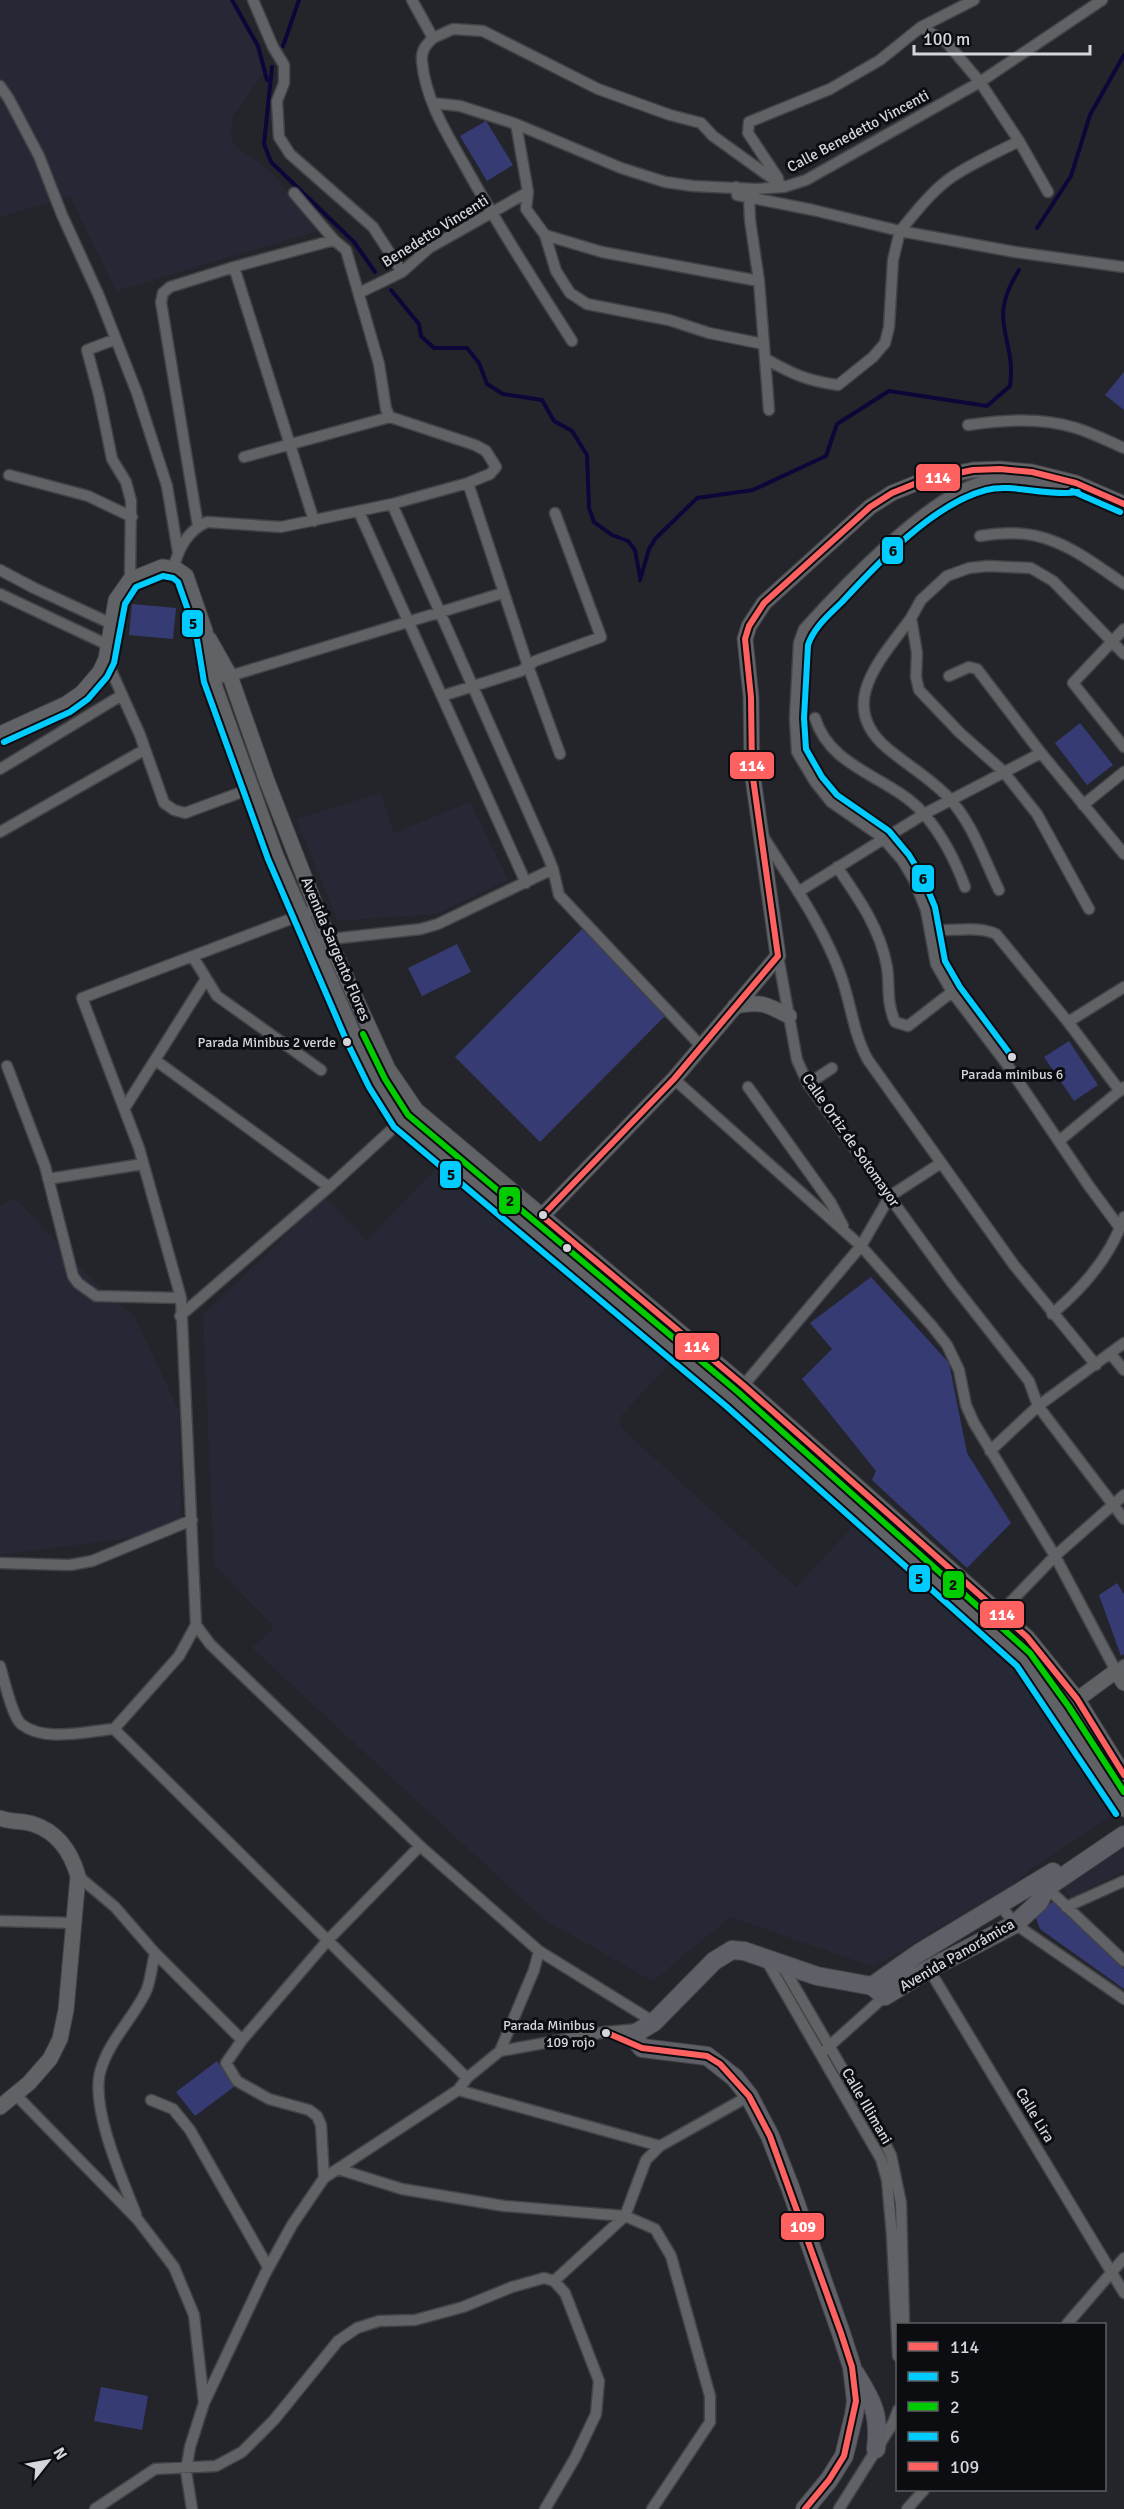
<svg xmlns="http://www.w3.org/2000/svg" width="1124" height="2509" viewBox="0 0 1124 2509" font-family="Signika,sans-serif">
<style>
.built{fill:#262835}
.green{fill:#363b73}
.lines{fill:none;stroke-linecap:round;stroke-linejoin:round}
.stream{stroke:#0c0639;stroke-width:4}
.street-casing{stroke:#424346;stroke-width:13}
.secondary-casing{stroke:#424346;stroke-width:17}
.primary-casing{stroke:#424346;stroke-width:20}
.street{stroke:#616266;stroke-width:10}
.secondary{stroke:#616266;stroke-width:15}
.primary{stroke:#5f6067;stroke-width:18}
.bus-1-casing{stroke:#0c0d11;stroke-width:10}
.bus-2-casing{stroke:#0c0d11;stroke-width:10}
.bus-3-casing{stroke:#0c0d11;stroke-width:10}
.bus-4-casing{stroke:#0c0d11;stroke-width:10}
.bus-5-casing{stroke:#0c0d11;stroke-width:10}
.bus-1{stroke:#ff6060;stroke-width:6}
.bus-2{stroke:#0cf;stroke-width:6}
.bus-3{stroke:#0c0;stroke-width:6}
.bus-4{stroke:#0cf;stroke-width:6}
.bus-5{stroke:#ff6060;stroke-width:6}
.bus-dot{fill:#d5d6dc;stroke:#0c0d11;stroke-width:2}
.labels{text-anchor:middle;stroke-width:6;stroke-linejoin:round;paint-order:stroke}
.bus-label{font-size:14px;fill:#d5d6dc;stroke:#0c0d11;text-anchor:end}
.street-label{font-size:15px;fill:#d5d6dc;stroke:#0c0d11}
.line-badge{stroke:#0c0d11;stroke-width:2}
.badge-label{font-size:16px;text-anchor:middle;font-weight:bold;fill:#fff}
.pale-badge-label{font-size:16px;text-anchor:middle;font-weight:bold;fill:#111}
</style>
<rect width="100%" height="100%" fill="#24252a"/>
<path class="built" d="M0,0H232L258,46L265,71L232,117L231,136L235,146L271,172L321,230L116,291L70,196L0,217Z
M381,793L394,833L470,802L508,880L436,914L338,921L296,819Z
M441,1163L670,1363L620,1417L621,1428L796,1587L857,1522L1011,1664L1113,1815L1034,1867L1018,1881L874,1967L730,1917L653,1981L546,1921L252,1648L274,1627L214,1565L203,1315L325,1197L367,1240Z
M15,1198L104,1292L134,1315L179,1411L181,1523L130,1538L0,1555V1206Z
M1124,1845V1871L1070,1898L1062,1886Z"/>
<path class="green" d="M486,121L513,165L487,181L460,136Z
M1124,372V410L1105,395Z
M132,604L176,608L173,639L129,635Z
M1080,723L1113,765L1087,785L1055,743Z
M582,929L667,1014L540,1142L455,1057Z
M457,944L471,972L422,996L408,968Z
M1069,1041L1098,1085L1074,1101L1044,1057Z
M871,1277L949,1363L967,1453L1011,1523L967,1568L872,1480L876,1471L802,1379L832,1349L810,1323Z
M1117,1583L1124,1594V1654L1121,1656L1099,1595Z
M1054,1902L1124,1969V1989L1040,1929L1036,1918L1050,1903Z
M217,2061L235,2086L195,2116L176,2092Z
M101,2387L148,2396L142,2430L94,2421Z"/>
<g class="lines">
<path class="stream" d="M232,0L258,46L267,80
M283,46L299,0
M272,67L264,144L271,162L354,242L375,272
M1037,228L1071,176L1090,115L1124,55
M391,290L419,324L421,336L434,348H467L479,363L487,384L503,394L542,400L554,421L572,431L587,455L589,508L594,522L612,535L628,541L635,550L640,577
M640,580L649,549L655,539L697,498L753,490L826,456L837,424L889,391L987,406L1010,386C1017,336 985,323 1019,270"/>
<defs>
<path id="street" d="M253,0L273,47L284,65V83L277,101L279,137L290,154L373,227L402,272
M412,0L433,38C426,45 421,50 422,61C425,99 447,134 465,166C498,226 535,283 572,341
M921,27L947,43L980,82L1019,141
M433,38L453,29L483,31L598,89L670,115L701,123L713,136L784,187
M0,86L9,99L39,156L62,215L99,296L137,393L167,486L178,552
M433,103L460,106L516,124L621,168L665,182L693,186L756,189L784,187L806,180L980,82L1102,0
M778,178L748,133L749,122L830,89L880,60L921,27L974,0
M736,187L737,195L813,210L900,231C915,213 930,193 949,179C970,164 996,153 1019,141L1048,192
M528,192L526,209L545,235L602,252L759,281
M294,193L334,240L346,250L379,364L386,409L390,417L475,445L486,451L496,467L490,474L468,483
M749,197L750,220L759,281L769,410
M545,235L556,271L570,293L587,304L669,320L709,333L763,344
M234,267L314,521
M359,293L402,272L429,248L528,192L516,124
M116,339L87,350L99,395L112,459L126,482L131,501L130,580
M766,359C792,374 808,381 838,385L873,357L885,343L889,327L893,260L900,231L1015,252L1124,267
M968,425C1005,420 1040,417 1076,428C1092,433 1108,441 1124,448
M244,457L390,417
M9,475L88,496L132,517
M1073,484C1044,491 1016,476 987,481C935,488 839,590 804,629L799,643L795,718L797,752L815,782L831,802L883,838L902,860L914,880L926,910L936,964L952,992L1006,1063L1089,1186L1120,1228
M392,504L547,854L553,869L559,895L702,1047
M359,512L526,883
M198,526L161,302L163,293L170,287L234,267L334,240
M980,536C1043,524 1075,550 1124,584
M173,569C179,548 187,531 207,522L281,527L392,504L468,483L528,666L560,754
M0,570L34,588L112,624
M0,594L108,645
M911,618C882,658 835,704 887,748C907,765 930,778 948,797C972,822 984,859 999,890
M1124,629L1073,683L1124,747
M106,659L140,735L164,803L174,810L185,813L250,789
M949,676L969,667L977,669L1041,753L1124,854
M212,679L230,676L503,593
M442,696L521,671L535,661L601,637L555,513
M815,718C831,770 891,776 924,814C942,835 956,862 965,887
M0,769L122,695
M1083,805L1124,772
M0,832L144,750
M763,836C790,880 822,924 840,973C851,1002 853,1034 868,1060L1014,1265L1096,1365
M837,867C859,899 880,928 887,967C890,987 886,1001 895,1022L908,1026L952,992
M798,892L924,814L1041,753
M1089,909L1037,814L1003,771L960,733L919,690L916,677L917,653L911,618L921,600L947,576L969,568L988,566L1031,568L1053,581L1124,654
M930,930C951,932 977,925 996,934L1068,1022L1120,1091
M322,940L421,929L438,924L553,869
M778,956L797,1060L808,1084L952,1283L1029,1381L1038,1406L1124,1519
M193,957L217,996L321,1070
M1068,1022L1124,987
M155,1060L329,1187
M7,1066L45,1166L73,1276L78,1283L96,1296L181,1298
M674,1079L861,1246L932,1326L947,1345L959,1370L966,1405L974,1423L1055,1556L1116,1671L1124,1665
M808,1084L832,1068
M748,1087L831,1203L843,1226
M124,1109L206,979
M1059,1141L1124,1087
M48,1179L143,1164
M1052,1314C1083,1288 1111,1256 1124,1217
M180,1316L329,1187L401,1121L416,1110
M1110,1353L1124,1370
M732,1399L861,1246L890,1196L941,1163
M990,1451L1038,1406L1124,1343
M0,1563L70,1565L92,1561L192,1520
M1000,1613L1055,1556L1124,1495
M196,1625L210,1644L420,1846L539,1951L654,2022
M0,1666C4,1679 12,1716 21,1724C45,1743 87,1731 114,1729L179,1656L196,1625L181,1298L139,1148L82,998L317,909
M114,1729L467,2078
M78,1876L115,1907L155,1953L242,2040L226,2063L237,2081L269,2099L309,2110L317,2116L321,2125L324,2178
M1044,1885L1124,1961
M1000,1905L1015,1924L1124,1999
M1066,1907L1124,1881
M0,1921L74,1923
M765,1958L881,2159L887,2180L892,2236L898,2356
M782,1965L878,2130L891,2155L901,2203L904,2324
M927,1966L1124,2293
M242,2040L328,1940L420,1846
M825,2050L885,1996
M500,2051L534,1970L539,1951
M458,2090L660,2146
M16,2095L138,2220L174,2267L194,2315L204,2403
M151,2100L173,2109L190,2130L268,2267
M338,2169L402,2189L504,2206L625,2216L655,2229L671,2256L710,2396V2422L652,2509
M136,2214C122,2179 89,2105 101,2069C110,2039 136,2015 147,1989C151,1978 152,1965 155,1953
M554,2281L625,2216L646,2160L660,2146L749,2096
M1067,2324L1124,2258
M95,2509L155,2469L216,2466L242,2452L274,2420L338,2341L357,2328L379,2321L415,2320L463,2307L512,2287L544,2278L554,2281L565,2293L599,2381L596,2414L575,2458L545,2509
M192,2509L186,2471L190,2447L204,2403L265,2274L292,2225L324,2178L458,2090L467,2078L500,2051L605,2032L640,2029
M839,2509L893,2423L898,2410
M907,2509L924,2490"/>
<path id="secondary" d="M209,639L230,676L267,781L328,938L388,1069L416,1110L743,1385L1027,1637L1077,1699L1124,1775
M0,734L66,704L82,693L100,672L106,659L116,600L130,580L162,567L176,569L186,576L205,631L212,679L276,856L355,1038L377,1083L401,1121L534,1231L732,1399L1024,1660L1061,1712L1124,1809
M735,1006C761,1001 766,1004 789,1016
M542,1216L674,1079L778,956L752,771L751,697L745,639L749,626L764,603L870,507L892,493L924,480L973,470L1000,469L1032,472L1076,483L1124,504
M1071,1704L1116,1671L1124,1683
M0,1818C11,1822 23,1821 33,1824C58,1832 71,1852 78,1876L66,2010L60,2039L50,2059L29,2083L0,2107"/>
<path id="primary" d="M872,1986L919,1953L1053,1872
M855,2373C873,2402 880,2414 876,2449
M805,2509L829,2480L844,2456L854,2415L856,2401L852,2367L841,2333L790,2187L770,2136L749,2096L735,2078L707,2056L642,2048L635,2039L636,2033L654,2022L714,1961L732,1950L744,1951L817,1976L872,1986L885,1996L929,1969L1015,1924L1039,1902L1046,1888L1124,1835"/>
</defs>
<use href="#street" class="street-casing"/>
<use href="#secondary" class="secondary-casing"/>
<use href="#primary" class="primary-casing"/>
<use href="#street" class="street"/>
<use href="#secondary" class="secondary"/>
<use href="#primary" class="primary"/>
<defs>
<path id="bus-1" d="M778,956L752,771L751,697L745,639L749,626L764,603L870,507L892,493L924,480L973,470L1000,469L1032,472L1076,483L1124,504
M542,1216L743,1385L1027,1637L1077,1699L1124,1775
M542,1216L674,1079L778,956"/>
<path id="bus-2" d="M4,742L70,712L88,699L107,677L114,663L125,604L136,587L163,576L173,578L178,582L196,633L204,682L268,859L347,1042L369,1087L394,1127L726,1406L1017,1666L1116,1814"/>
<path id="bus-3" d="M363,1034L385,1079L408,1115L738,1392L1030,1653L1069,1707L1124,1792"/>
<path id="bus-4" d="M1072,491L1120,512
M1013,1058L960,987L945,961L935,907L922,876L909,855L889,831L837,795L822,777L806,749L804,718L808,645C814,627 829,615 842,602C878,563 933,504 986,490C1013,483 1047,497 1078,492"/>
<path id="bus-5" d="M605,2032L642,2048L707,2056L720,2064L749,2096L770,2136L841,2333L852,2367L856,2401L844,2456L829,2480L805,2509"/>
</defs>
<use href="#bus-1" class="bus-1-casing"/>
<use href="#bus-2" class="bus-2-casing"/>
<use href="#bus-3" class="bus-3-casing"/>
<use href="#bus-4" class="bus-4-casing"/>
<use href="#bus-5" class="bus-5-casing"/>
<use href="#bus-1" class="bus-1"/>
<use href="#bus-2" class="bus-2"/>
<use href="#bus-3" class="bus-3"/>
<use href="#bus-4" class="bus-4"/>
<use href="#bus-5" class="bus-5"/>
</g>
<g class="bus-dot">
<circle cx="347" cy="1042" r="5"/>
<circle cx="1012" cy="1057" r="5"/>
<circle cx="543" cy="1215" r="5"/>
<circle cx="567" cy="1248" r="5"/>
<circle cx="606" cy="2033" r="5"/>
</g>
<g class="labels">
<g class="bus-label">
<text x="336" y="1047">Parada Minibus 2 verde</text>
<text x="1012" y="1079" text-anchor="middle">Parada minibus 6</text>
<text x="595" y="2030">Parada Minibus<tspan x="595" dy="17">109 rojo</tspan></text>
</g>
<g class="street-label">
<text transform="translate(858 131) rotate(-28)" y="5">Calle Benedetto Vincenti</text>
<text transform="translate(435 231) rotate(-32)" y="5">Benedetto Vincenti</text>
<text transform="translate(336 949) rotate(67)" y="5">Avenida Sargento Flores</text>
<text transform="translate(851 1140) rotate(55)" y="5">Calle Ortiz de Sotomayor</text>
<text transform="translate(957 1955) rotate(-30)" y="5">Avenida Panorámica</text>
<text transform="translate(867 2106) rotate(60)" y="5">Calle Illimani</text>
<text transform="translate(1035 2115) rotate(59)" y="5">Calle Lira</text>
</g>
</g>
<g class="line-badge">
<rect x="915" y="463" width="46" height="29" rx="6" fill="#ff6060"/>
<rect x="881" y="536" width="23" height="29" rx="6" fill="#0cf"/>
<rect x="181" y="609" width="23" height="29" rx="6" fill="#0cf"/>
<rect x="729" y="751" width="46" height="29" rx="6" fill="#ff6060"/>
<rect x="911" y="864" width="24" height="29" rx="6" fill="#0cf"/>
<rect x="439" y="1160" width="23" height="29" rx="6" fill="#0cf"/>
<rect x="498" y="1186" width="23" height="29" rx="6" fill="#0c0"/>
<rect x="674" y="1332" width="46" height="29" rx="6" fill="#ff6060"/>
<rect x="908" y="1564" width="23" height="29" rx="6" fill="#0cf"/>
<rect x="942" y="1570" width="23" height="29" rx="6" fill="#0c0"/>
<rect x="979" y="1600" width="46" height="29" rx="6" fill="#ff6060"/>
<rect x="780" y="2212" width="45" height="29" rx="6" fill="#ff6060"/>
</g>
<g class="badge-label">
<text x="938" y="483">114</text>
<text x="752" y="771">114</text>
<text x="697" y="1352">114</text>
<text x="1002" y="1620">114</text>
<text x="803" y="2232">109</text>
</g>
<g class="pale-badge-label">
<text x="893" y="556">6</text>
<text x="193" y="629">5</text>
<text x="923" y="884">6</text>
<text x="451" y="1180">5</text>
<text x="510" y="1206">2</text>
<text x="919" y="1584">5</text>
<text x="953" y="1590">2</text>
</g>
<rect x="896" y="2323" width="210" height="168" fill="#0c0d11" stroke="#5c5d62" stroke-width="1.5"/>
<rect x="908" y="2342" width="30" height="9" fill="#ff6060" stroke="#5c5d62" stroke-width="1.5"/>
<text x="950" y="2353" font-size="18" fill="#d5d6dc">114</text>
<rect x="908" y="2372" width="30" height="9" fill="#00ccff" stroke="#5c5d62" stroke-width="1.5"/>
<text x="950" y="2383" font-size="18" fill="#d5d6dc">5</text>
<rect x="908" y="2402" width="30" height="9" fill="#00cc00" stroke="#5c5d62" stroke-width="1.5"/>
<text x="950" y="2413" font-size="18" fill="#d5d6dc">2</text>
<rect x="908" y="2432" width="30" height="9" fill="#00ccff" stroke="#5c5d62" stroke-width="1.5"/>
<text x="950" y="2443" font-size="18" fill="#d5d6dc">6</text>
<rect x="908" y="2462" width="30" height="9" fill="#ff6060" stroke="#5c5d62" stroke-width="1.5"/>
<text x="950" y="2473" font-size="18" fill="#d5d6dc">109</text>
<g transform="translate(48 2461) rotate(59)" stroke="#0c0d11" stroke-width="4.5" paint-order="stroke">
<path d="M0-4.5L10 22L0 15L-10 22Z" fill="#d5d6dc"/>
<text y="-9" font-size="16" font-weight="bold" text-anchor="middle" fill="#d5d6dc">N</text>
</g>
<path d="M914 45v9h176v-9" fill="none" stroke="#d5d6dc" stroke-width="3"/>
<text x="923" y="45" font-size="18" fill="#d5d6dc" stroke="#0c0d11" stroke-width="4.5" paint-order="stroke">100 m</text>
</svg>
